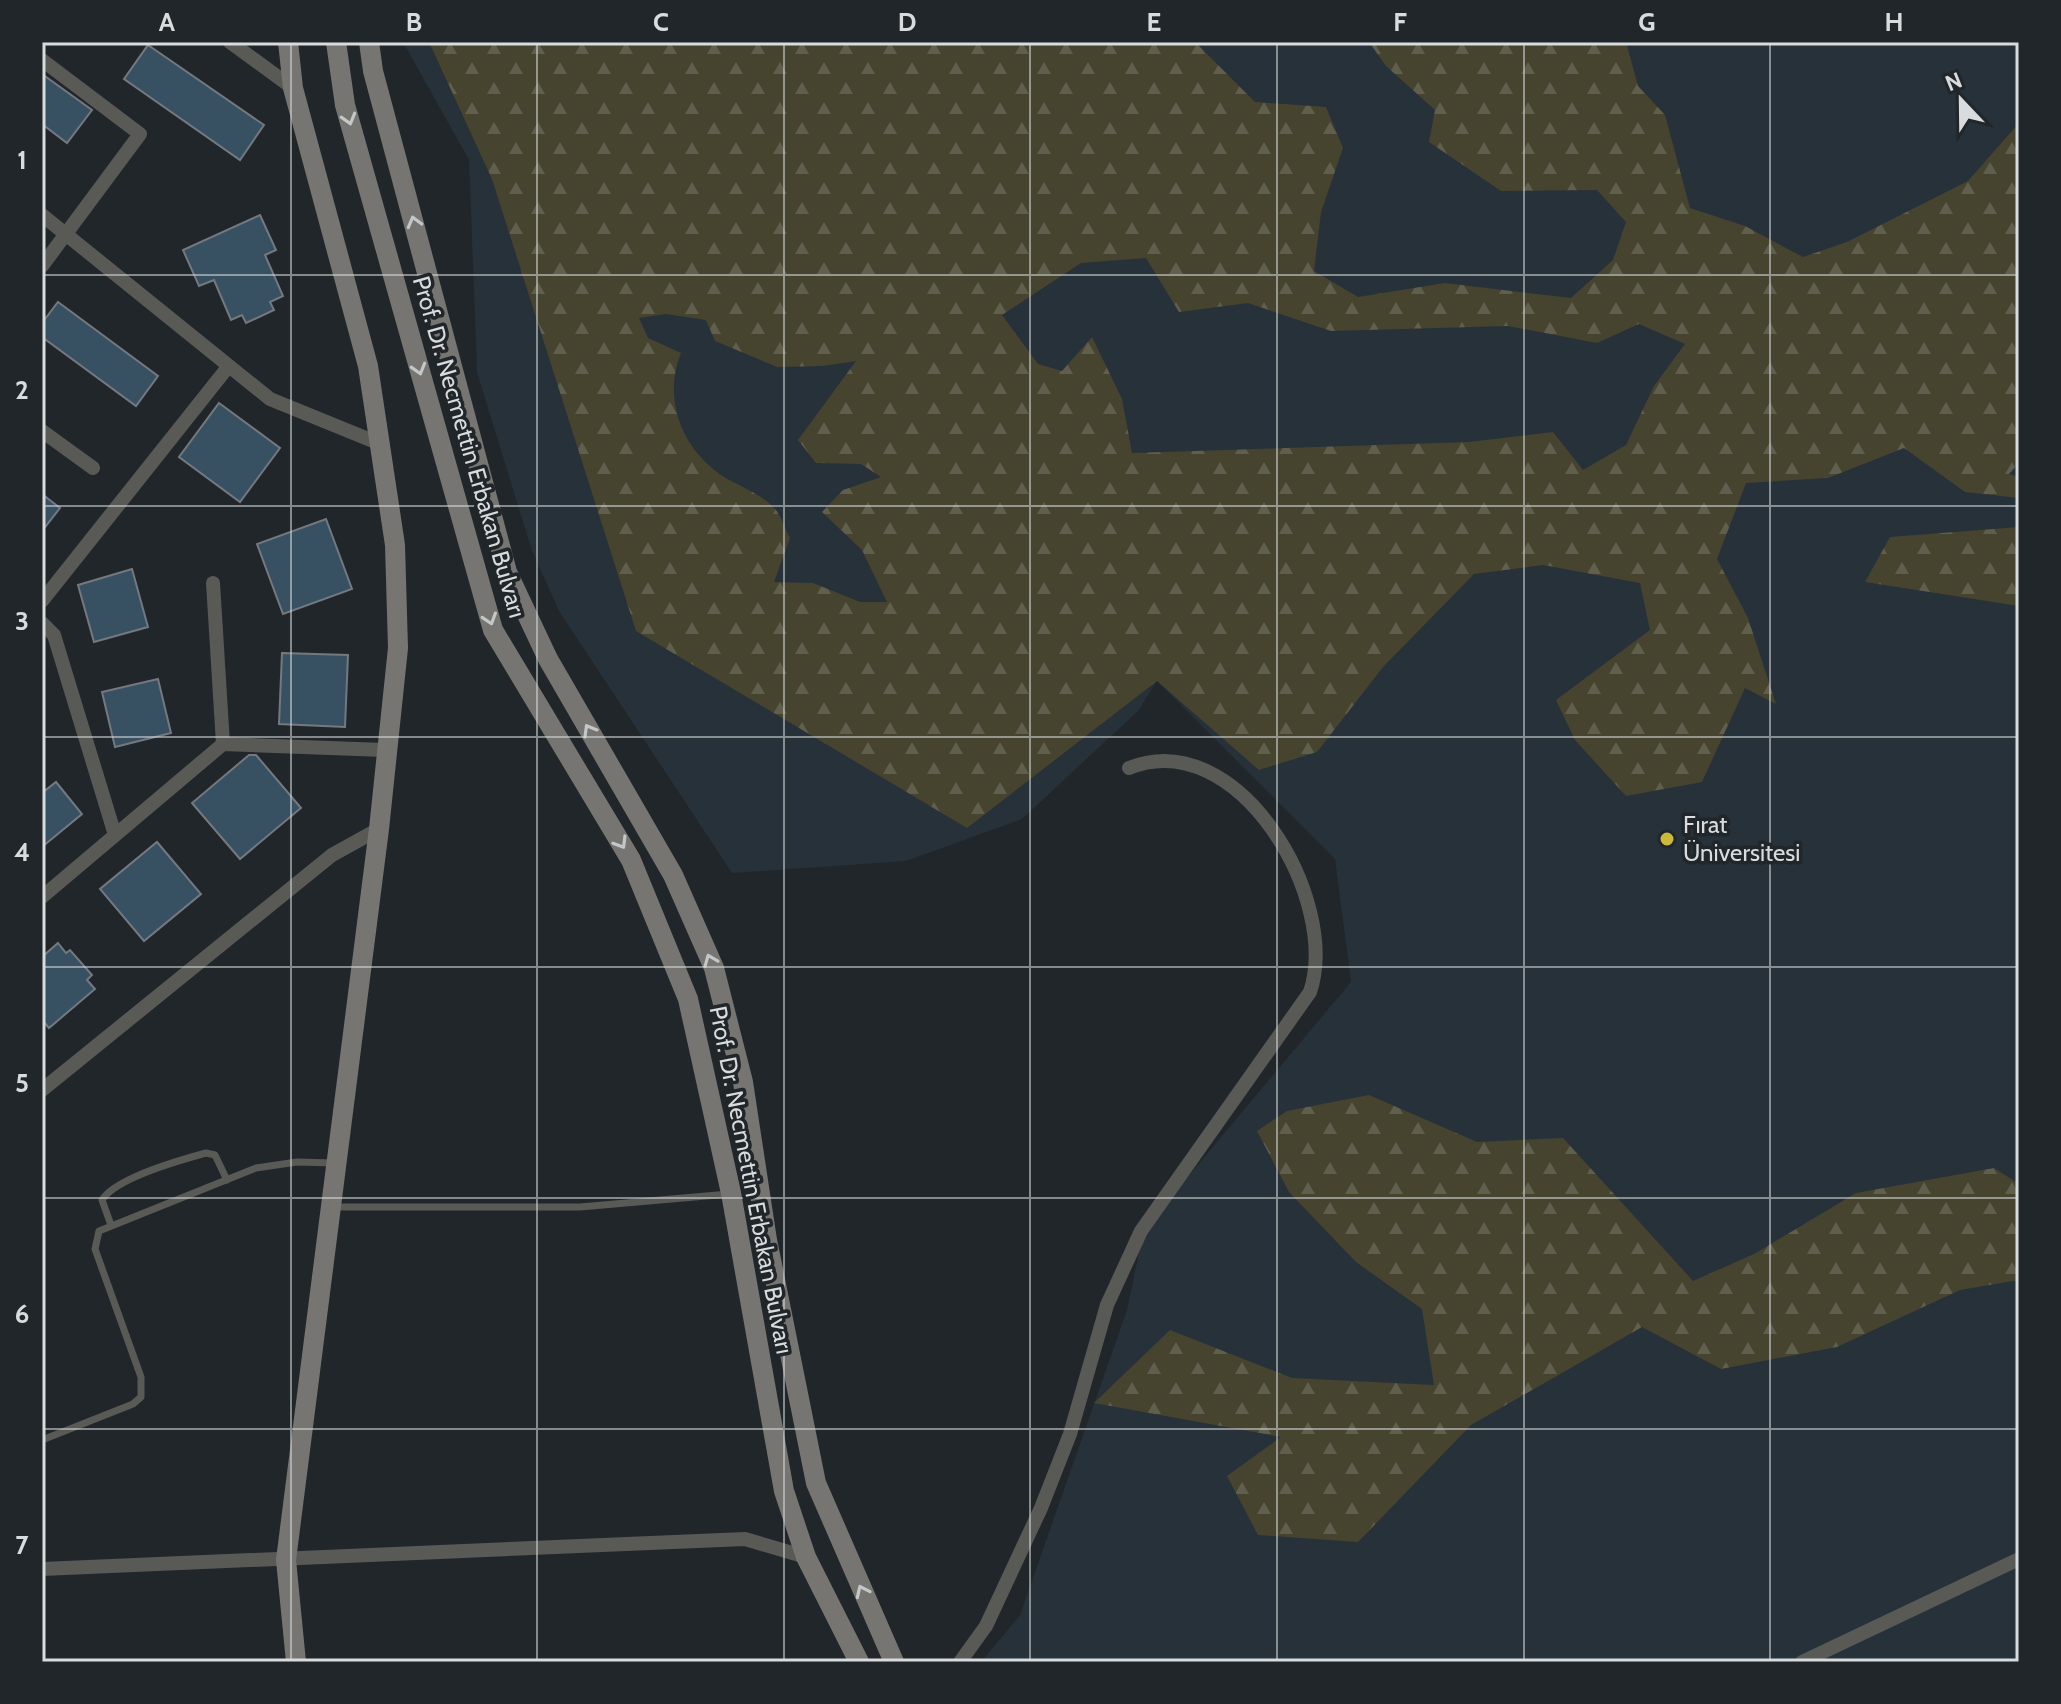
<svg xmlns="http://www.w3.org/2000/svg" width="2061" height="1704" viewBox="0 0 2061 1704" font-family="Cabin,sans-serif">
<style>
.built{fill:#273139}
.forest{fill:url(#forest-firs);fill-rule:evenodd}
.building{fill:#385162;stroke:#73797e;stroke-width:2}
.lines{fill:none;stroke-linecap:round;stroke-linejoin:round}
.lane{stroke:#595956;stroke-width:7}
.street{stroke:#595956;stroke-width:14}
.secondary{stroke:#767571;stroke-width:20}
.oneway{stroke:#c4c7c8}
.grid{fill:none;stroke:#d8dcde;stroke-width:2;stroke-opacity:0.55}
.poi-dot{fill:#ccb939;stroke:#21262a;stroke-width:3}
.labels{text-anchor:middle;stroke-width:7;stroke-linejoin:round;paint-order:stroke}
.street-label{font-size:24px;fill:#d8dcde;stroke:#21262a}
.poi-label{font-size:24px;fill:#d8dcde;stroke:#21262a;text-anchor:start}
.neatline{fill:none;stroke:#d8dcde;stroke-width:3}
.grid-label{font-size:26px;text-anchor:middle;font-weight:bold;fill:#d8dcde}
</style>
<defs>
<pattern id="forest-firs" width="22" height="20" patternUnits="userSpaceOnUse" patternTransform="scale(2)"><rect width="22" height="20" fill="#46432f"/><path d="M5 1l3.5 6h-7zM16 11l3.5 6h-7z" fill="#605e4d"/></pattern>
</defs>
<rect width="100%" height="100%" fill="#21262a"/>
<path class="built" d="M403,42H2019V1662H981L1020,1615L1127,1310L1144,1229L1351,982L1335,859L1157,681L1138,711L1022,819L906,861L732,873L559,611L532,551L477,372L469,160Z"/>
<path class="forest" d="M429,42H1195L1255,102L1326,107L1343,148L1321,212L1314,271L1358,297L1445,283L1571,298L1613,260L1626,222L1597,190L1501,191L1429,142L1435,110L1386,66L1369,42H1626L1638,86L1665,115L1690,208L1745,226L1803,257L1847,242L1968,181L2019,123V463L2009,474L2019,477V498L1965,492L1904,448L1828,478L1746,483L1717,559L1748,618L1776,704L1745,688L1702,782L1626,796L1575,740L1556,700L1650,630L1640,583L1543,565L1474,574L1383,667L1317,752L1259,770L1157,681L967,828L636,631L492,179ZM1146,258L1179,312L1248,303L1331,331L1508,326L1597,343L1639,324L1685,344L1654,386L1626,445L1583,470L1553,432L1469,442L1132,453L1122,399L1092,337L1062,371L1038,364L1002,315L1081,263ZM666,314L706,320L715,341L777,367L822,366L856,361L798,440L816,463L861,464L881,477L843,490L822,512L862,550L887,602H860L813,583L774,582L790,538C785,529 782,518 776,510C765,496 739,486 724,477C682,450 662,399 681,353L648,338L639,318Z
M2019,527V606L1865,582L1890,537Z
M1369,1095L1477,1142L1563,1138L1693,1281L1754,1254L1856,1193L1994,1168L2019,1184V1280L1960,1290L1837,1347L1721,1369L1642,1327L1471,1425L1358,1542L1258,1535L1227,1476L1281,1437L1094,1403L1170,1330L1292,1378L1434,1385L1422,1309L1356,1262L1289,1192L1257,1131L1287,1111Z"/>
<path class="building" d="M148,45L264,125L240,160L124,79Z
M42,74L92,110L67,143L42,124Z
M260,215L276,250L265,255L283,296L270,302L274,310L246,323L242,315L231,320L214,280L199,286L183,250Z
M58,302L158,376L136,406L42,337V323Z
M219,403L280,448L240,502L179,457Z
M42,494L60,508L42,531Z
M326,519L352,589L283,614L257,544Z
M132,569L148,627L94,642L78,585Z
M282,653L348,655L345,727L279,724Z
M158,679L171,733L115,747L102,692Z
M249,755H256L301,808L240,859L192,803Z
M56,782L82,814L42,847V793Z
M157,842L201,894L144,941L100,889Z
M58,943L66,953L70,950L92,975L87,980L95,989L49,1028L42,1020V957Z"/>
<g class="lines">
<path class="lane" d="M334,1207H580L729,1194
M111,1225L102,1200C116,1178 180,1160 206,1153L215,1155L227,1180
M42,1440L133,1404L141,1397V1377L95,1249L99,1231L256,1168L297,1162L334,1163"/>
<path class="street" d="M230,42L293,88
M42,60L140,134L42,266
M42,215L270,399L378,443
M42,431L93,468
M42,601L228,367
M42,623L54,635L115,835
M223,744L385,750
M42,897L223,744L213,583
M42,1090L332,855L379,829
M42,1569L745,1539L806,1557
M960,1662L986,1626L1041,1508L1070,1434L1107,1305L1141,1231L1310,992C1341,900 1238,724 1129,768
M1802,1662L2019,1559"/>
<path class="secondary" d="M288,42L293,88L368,366L395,545L398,648L379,829L286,1560L296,1662
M336,42L345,105L493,630L631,860L688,999L731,1193L784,1491L806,1557L859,1662
M369,42L373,71L507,572L548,659L673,875L714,968L743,1082L767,1240L816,1483L894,1662"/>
</g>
<defs><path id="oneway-chevron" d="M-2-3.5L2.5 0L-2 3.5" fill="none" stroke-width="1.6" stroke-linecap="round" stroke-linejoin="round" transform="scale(2)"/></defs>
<g class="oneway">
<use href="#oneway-chevron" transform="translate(349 119) rotate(74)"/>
<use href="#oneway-chevron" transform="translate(414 222) rotate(-105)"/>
<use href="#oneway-chevron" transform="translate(419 369) rotate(74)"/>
<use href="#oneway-chevron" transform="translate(490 619) rotate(72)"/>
<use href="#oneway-chevron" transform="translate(589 730) rotate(-120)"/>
<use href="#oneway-chevron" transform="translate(621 843) rotate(59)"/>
<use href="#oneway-chevron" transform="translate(710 960) rotate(-112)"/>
<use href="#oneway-chevron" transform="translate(862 1591) rotate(-115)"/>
</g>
<path class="grid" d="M291,42V1662M537,42V1662M784,42V1662M1030,42V1662M1277,42V1662M1524,42V1662M1770,42V1662M42,275H2019M42,506H2019M42,737H2019M42,967H2019M42,1198H2019M42,1429H2019"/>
<circle class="poi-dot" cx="1667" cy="839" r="8"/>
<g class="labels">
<g class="street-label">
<text transform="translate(469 447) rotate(74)" y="8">Prof. Dr. Necmettin Erbakan Bulvarı</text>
<text transform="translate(751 1180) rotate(79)" y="8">Prof. Dr. Necmettin Erbakan Bulvarı</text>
</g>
<g class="poi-label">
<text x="1683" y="833">Fırat<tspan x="1683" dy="28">Üniversitesi</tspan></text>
</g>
</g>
<rect width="2061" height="1704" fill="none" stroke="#21262a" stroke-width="88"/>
<g transform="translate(1961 100) rotate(338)" stroke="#21262a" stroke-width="6" paint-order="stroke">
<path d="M0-6L14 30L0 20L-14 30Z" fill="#d8dcde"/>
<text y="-12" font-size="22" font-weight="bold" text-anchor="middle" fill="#d8dcde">N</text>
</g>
<rect x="44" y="44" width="1973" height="1616" class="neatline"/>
<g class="grid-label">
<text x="167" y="31">A</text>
<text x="414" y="31">B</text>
<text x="661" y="31">C</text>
<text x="907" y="31">D</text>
<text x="1154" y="31">E</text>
<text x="1400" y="31">F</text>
<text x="1647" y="31">G</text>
<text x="1894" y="31">H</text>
<text x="22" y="169">1</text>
<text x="22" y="399">2</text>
<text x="22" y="630">3</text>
<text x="22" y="861">4</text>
<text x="22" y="1092">5</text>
<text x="22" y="1323">6</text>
<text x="22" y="1554">7</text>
</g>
</svg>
